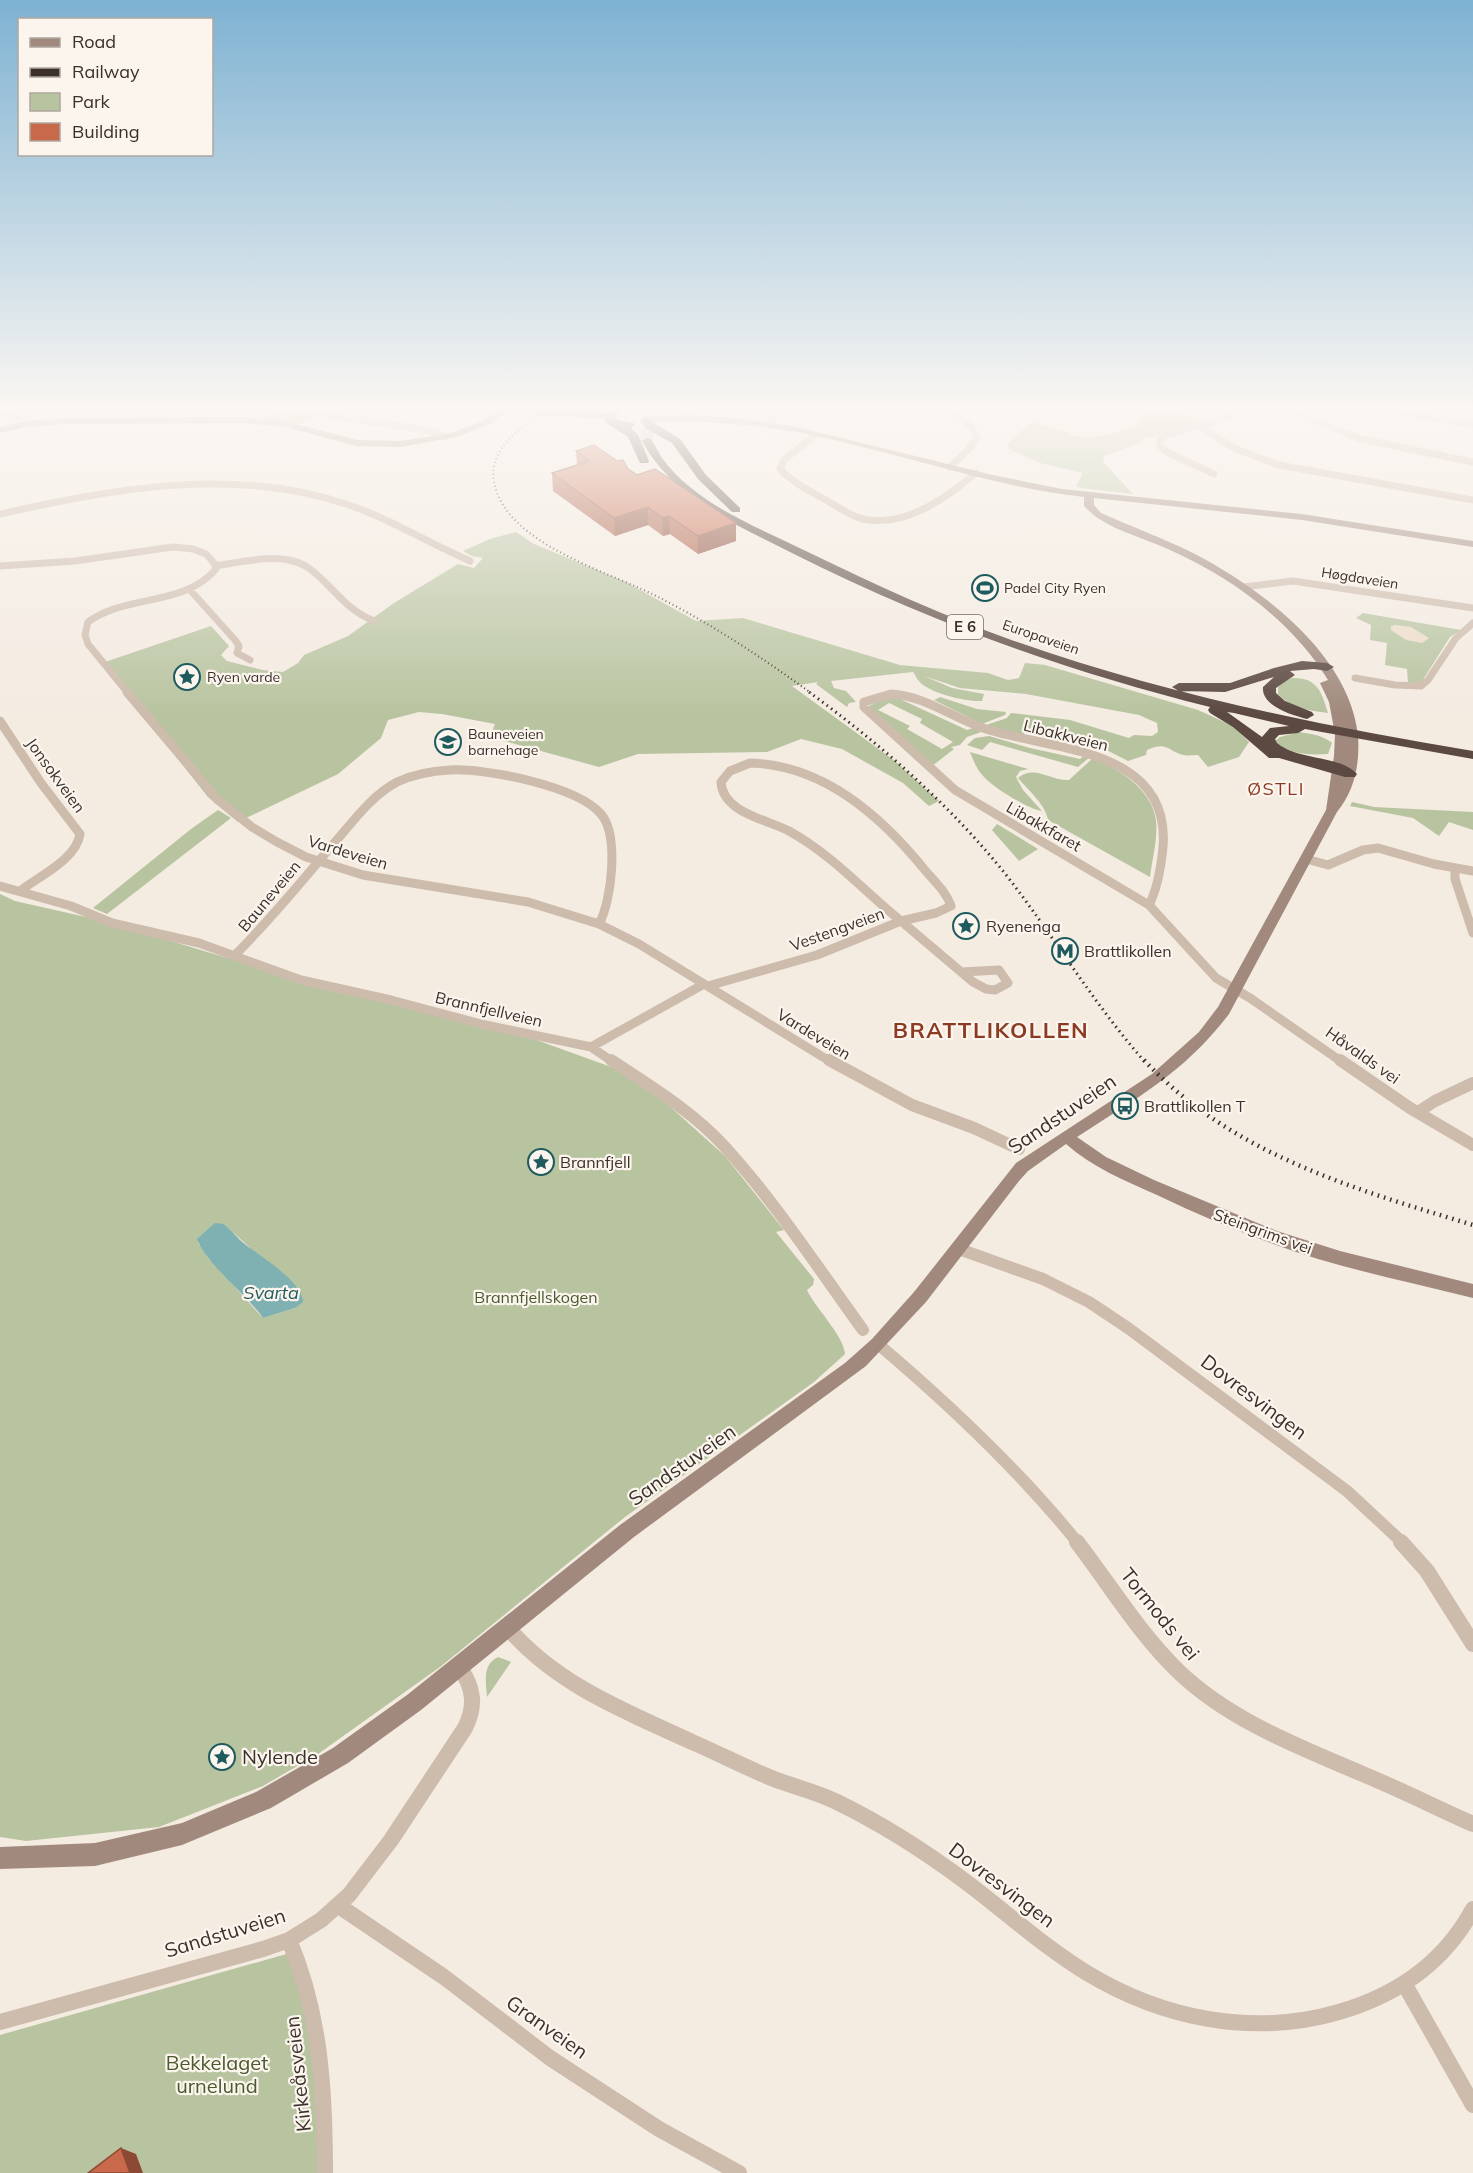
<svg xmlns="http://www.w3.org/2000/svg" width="1473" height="2173" viewBox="0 0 1473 2173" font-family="Mulish,sans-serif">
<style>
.green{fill:#b8c4a0;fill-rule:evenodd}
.plaza{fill:#ecdcc8}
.water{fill:#7fb0b2}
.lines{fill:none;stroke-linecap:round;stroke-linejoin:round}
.highway-tunnel{stroke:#cfc6bd;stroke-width:12;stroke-dasharray:12 6;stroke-linecap:butt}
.street-far3{stroke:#cdbbac;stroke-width:7}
.street-far2{stroke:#cdbbac;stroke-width:9}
.street-far1{stroke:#cdbbac;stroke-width:12}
.street{stroke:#cdbbac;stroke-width:16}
.secondary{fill:#a18a7d;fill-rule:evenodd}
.highway{fill:#5c4a42;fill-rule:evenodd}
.rail-far2{stroke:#3b302b;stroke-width:2;stroke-dasharray:1 3;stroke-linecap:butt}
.rail-far1{stroke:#3b302b;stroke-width:3;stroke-dasharray:1.5 4;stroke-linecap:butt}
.rail{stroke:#3b302b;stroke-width:4.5;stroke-dasharray:1.5 5;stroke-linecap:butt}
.wall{fill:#ac5a40}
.shaded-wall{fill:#8c4a34}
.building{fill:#c8694b;stroke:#8c4a34;stroke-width:1.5}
.labels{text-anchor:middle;stroke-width:4.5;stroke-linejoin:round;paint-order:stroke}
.far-street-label{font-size:14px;fill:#3b302b;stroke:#fbf5ee}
.far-poi-label{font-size:14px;fill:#3b302b;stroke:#fbf5ee;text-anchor:start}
.shield{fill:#fbf5ee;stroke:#756b66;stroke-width:1.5}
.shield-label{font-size:15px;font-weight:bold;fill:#3b302b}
.street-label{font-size:16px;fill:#3b302b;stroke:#fbf5ee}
.poi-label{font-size:16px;fill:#3b302b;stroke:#fbf5ee;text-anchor:start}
.park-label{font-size:16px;fill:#4a5a2e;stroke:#fbf5ee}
.neighbourhood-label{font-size:18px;letter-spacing:1.5px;fill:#8c3b22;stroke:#fbf5ee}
.water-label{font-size:18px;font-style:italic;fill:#1f5a5e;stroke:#fbf5ee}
.near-street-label{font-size:20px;fill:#3b302b;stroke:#fbf5ee}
.near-poi-label{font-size:20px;fill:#3b302b;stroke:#fbf5ee;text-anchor:start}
.near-park-label{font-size:20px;fill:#4a5a2e;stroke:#fbf5ee}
.district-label{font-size:22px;font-weight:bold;letter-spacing:1.5px;fill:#8c3b22;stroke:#fbf5ee}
</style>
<rect width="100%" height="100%" fill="#f4ebe1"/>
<path class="green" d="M273,411L320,416L298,425L263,419Z
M1149,411H1185L1181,415L1202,423L1143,439L1141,443L1104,456L1103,462L1133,494L1081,488L1076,486L1083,473L1040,463L1010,450L1007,444L1034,420L1041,423V425L1070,433L1072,435L1090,438L1136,427Z
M516,532L534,544L626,582L696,621L743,618L900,665L988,673L1008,680L1019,678L1025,663L1045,665L1198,710L1233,726L1249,742L1239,757L1208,767L1198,755C1194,755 1188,756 1183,755C1167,751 1168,741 1147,750L1146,755L1128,761L1085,739H1073L1074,746L1049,740L1050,737L1025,732L1023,735L986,725L1007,718L1011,713L1070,720L1129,738L1134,735L1152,736L1158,732L1157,723L1139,715L1026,694L960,688L924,676L952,688L984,694L982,701C969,702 928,694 918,680C916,678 915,674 913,672L831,681L834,688L846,691L856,702L849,703L847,707L816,684L818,682L792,686L895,761L939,801L929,806L903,783L842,749L801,739L767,752L638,754L599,767L490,737L495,724L442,714L419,712L388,720L381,738L338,774L238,822L208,797L102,663L211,626L229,646L221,655L227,661L263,670L283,672L298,663L304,655L348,636L394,603L458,564L474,568L483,558L472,556L463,551L490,539Z
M1363,613L1461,630L1450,637L1421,683L1408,684L1407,669L1385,665L1387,643L1370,640L1371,625L1356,618Z
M1292,678C1317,677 1322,692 1328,713C1309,710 1292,709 1278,694V687L1285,681Z
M891,696L902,697V700L967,730L973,728L984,731L967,737L960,745L951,747L954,749L932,766L869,706ZM889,703L922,719L920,723L953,742L942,749L907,729L910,726L878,710Z
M940,697L977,709L1006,712L1005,715L982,724L934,700Z
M1299,732C1312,734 1322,735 1332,743L1328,754C1311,755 1287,755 1275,741L1280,737Z
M989,736L1030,748L1080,759L1084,756L1090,757L1078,767L990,742L982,750L967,745L975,738Z
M970,752L1028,769L1020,771L1016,777L1023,790L1042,811C1028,809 994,788 984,777C977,770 974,762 970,752Z
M1093,758C1119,769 1153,790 1156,821C1158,838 1152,860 1150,877L1048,820C1046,805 1028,790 1018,778C1034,764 1051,781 1069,780Z
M1352,802L1374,807L1473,812V830L1449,822L1439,836L1413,818L1350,806Z
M218,810L231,818L107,914L93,908L191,829Z
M997,824L1038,849L1019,861L992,830Z
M0,894L15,901L108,922L224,957L506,1029L614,1068L666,1103L725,1156L784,1230L776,1232L814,1279L813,1285L807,1290C816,1309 844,1336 845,1354L814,1382L625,1517L440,1667L318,1754L263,1786L159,1827L26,1841L0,1837ZM224,1224C246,1245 270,1265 294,1285L295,1308L263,1318L208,1258L198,1243C205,1230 211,1227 224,1224Z
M498,1657L511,1662L487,1697C486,1681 482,1665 498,1657Z
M290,1953L321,2079L317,2173H0V2035Z"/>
<path class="plaza" d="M1395,625L1411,627L1429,638L1422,643L1406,640L1391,630V626Z"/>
<path class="water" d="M215,1223L224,1224C230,1229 235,1235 240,1240C256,1254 303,1281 303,1302L295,1308L263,1318C248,1296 205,1263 197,1239Z"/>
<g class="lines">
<path class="highway-tunnel" d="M647,411V441"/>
<path class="street-far3" d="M303,411L432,431L446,437
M1072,411H1096
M1291,411L1361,439L1473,462
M1392,411L1473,425
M0,412L21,418L26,424
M771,426L777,411
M1202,427L1238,411
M815,435L784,460L780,469C793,483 810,491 826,500C838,507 850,516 863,519C905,528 946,498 976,473
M950,467L968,450L977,438L972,427L952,411
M1214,474L1167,452L1160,446V440L1165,435L1198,426L1236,449L1279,465L1473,500
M0,514C114,489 231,466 346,504C389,518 428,543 470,561
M0,566L75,561L173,547L193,549L206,554L214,563L216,569C184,607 126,594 88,622L85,635L88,644L128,693
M215,566C243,562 285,550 310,569C334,587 344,609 374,621
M1244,587L1293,581L1473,608
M191,591L235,640L239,646L237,653L250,660
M1355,678L1395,685L1421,686L1428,680L1456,638L1473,623"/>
<path class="street-far2" d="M127,692L218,800L252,827L277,842L306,857L363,875L528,902L599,924L639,944L831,1062
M891,694C927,696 955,720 989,730C1055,750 1171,749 1163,847C1161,867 1158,888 1149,905L955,790L864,707V702Z
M0,721L41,783L80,834C76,860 39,876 20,891
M750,763C823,765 880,815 924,869C934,881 946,891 951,906L936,913L901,921C864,891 831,854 789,831C766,819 723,813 721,782L730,771Z
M1306,859L1328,865L1363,850L1378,848L1434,864L1473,871
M1455,868V879L1473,933
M0,886L71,906L112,923L199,943L301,980L391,1000L481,1024L591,1047L613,1062
M1149,905L1216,978L1250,998L1342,1062
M235,955C268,922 299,885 329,849C350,826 369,797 397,782C414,774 432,771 450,770C486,768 577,786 601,814C619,835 612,900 599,924
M708,986L817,955L901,921L973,982L986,989L995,990L1008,983L999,970L962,972
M591,1047L704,984"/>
<path class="street-far1" d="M611,1060C650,1086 692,1111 724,1146C776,1203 818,1268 863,1330
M829,1060L912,1105L974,1128L1019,1149
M1340,1060L1410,1108L1473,1145
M1418,1112L1435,1101L1473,1083
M959,1249L1043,1279L1089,1302L1128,1328L1347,1491L1403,1543
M878,1344C950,1405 1019,1470 1078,1543"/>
<path class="street" d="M1077,1542C1110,1585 1139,1633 1178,1671C1230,1721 1300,1747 1365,1775C1401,1790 1437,1808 1473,1824
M1401,1542L1427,1571L1473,1644
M508,1628C557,1685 625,1711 692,1742C720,1754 746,1768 774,1779C795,1787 817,1792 837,1802C882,1824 926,1852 966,1882C1006,1912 1044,1947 1087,1973C1163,2019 1253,2037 1339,2012C1397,1995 1444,1963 1473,1909
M339,1906L444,1977L550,2058L659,2129L739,2173
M289,1940C321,2015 325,2092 325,2173
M1405,1985L1473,2105
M0,2022L263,1949L289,1940L321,1920L349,1895L391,1840L465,1728C476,1706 474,1688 460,1668"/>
<path class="secondary" d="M496,411H505L493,423L456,437L401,447L357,446L285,427L244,423L65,424L26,427L0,433V427L26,421L65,418L244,417L285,421L357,440L401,441L451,433L487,419Z
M519,411L608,413L612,416L608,419L523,414Z
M696,415L747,419L796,427L993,475L1062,489L1302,514L1473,541V547L1302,520L1094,498V505L1101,513C1132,527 1163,538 1193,553C1261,588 1349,654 1358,735C1360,763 1355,790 1337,812L1229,1014C1185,1072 1137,1098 1077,1137L1106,1157L1154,1180L1277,1231L1340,1251L1473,1284V1298C1421,1285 1369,1274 1318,1259C1263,1242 1209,1220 1157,1195C1125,1181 1092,1167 1066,1144L1028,1171L1019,1181L926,1302L866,1366L634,1537L421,1710L348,1763L271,1808L182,1845L95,1866L0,1869V1847L95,1843L182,1823L256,1792L333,1748L407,1695L620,1525L845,1363L872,1339L914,1292L1016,1163L1152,1074L1199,1032L1218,1007L1326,810L1334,756L1335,734L1329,702L1320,683L1328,680C1293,622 1231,577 1170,550C1143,537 1104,529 1084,506V497C986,486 893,450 796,432C746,423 697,420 646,422L642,419L646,416Z"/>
<path class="highway" d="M609,411H621L614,419L634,423L635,425L631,428L638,435L649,461L648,463H640L628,437L605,422L604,415Z
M645,417L680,439L706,475L740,508V512H732L698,479L672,443L645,428L640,420Z
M647,438L651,439C655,445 658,452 662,458C696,505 760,528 810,553C874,584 939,614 1006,638C1157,692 1314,725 1473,751V759L1305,729L1298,733L1279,735L1275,739L1277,743C1299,761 1340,755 1357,774L1355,777H1345L1279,758H1269L1233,727L1210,713L1208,710L1210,707C1065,671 930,622 796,555C738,525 675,501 642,441ZM1227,712L1234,713L1289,726L1270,728L1262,737Z
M1302,661L1327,663L1334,667L1327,671L1314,669L1290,671L1295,675L1276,688V693L1285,701L1312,712L1314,715L1307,719C1292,715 1261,706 1263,687L1274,677L1225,692L1179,691L1172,687L1179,683H1230L1274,668Z"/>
<path class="rail-far2" d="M549,411C523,425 488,447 494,482C506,546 613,572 664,600C716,627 764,659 811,693"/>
<path class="rail-far1" d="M809,692C880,744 947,802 1003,871C1052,933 1092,1002 1145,1062"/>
<path class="rail" d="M1144,1060C1231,1154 1354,1189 1473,1225"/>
</g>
<path class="wall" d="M576,451L628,469L736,541L698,554L670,534L663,536L648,525L615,536L553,491L552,473L577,465Z"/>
<path class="shaded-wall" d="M648,507V525L615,536L614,518Z
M669,516L670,534L663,536L662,518Z
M736,523V541L698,554V536Z
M121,2148L136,2154L143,2173H130Z"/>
<path class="building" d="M594,445L617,461L623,460L628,469L637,475L655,469L736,523L698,536L669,516L662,518L648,507L614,518L552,473L590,461L576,451Z
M121,2148L130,2173H88Z"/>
<linearGradient id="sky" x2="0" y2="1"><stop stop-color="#7eb2d2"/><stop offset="0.57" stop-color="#faf6f2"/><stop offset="1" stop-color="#faf6f2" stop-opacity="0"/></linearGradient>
<rect width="1473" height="715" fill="url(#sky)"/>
<defs>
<symbol id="stadium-ring" viewBox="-11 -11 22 22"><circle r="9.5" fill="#fbf5ee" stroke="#1f5a5e" stroke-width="1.5"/><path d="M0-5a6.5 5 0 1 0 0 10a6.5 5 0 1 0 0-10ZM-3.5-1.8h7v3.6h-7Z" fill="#1f5a5e"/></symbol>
<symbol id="sight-ring" viewBox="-11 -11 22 22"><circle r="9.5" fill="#fbf5ee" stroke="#1f5a5e" stroke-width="1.5"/><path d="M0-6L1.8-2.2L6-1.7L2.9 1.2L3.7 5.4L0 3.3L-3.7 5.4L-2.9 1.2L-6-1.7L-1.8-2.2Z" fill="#1f5a5e"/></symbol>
<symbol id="school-ring" viewBox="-11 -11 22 22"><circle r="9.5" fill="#fbf5ee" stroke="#1f5a5e" stroke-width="1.5"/><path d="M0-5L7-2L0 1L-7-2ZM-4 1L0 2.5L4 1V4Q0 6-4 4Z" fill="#1f5a5e"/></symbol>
<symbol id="metro-ring" viewBox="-11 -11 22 22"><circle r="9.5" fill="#fbf5ee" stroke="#1f5a5e" stroke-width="1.5"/><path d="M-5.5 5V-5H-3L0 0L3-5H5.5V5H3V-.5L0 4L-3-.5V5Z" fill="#1f5a5e"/></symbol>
<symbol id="bus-ring" viewBox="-11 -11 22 22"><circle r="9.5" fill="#fbf5ee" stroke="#1f5a5e" stroke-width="1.5"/><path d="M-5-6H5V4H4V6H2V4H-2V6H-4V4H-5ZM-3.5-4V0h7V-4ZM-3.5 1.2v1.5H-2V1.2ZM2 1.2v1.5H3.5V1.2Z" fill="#1f5a5e"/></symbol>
</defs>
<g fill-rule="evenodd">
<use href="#stadium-ring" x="970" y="573" width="30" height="30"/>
<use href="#sight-ring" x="172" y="662" width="30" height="30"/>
<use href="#school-ring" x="433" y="727" width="30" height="30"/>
<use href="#sight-ring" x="951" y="911" width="30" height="30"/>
<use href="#metro-ring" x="1050" y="936" width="30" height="30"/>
<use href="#bus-ring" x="1110" y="1091" width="30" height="30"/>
<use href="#sight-ring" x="526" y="1147" width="30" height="30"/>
<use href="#sight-ring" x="207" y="1742" width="30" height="30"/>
</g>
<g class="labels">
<g class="far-street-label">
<text transform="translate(1360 578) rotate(9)" y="5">Høgdaveien</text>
<text transform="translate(1041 637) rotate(19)" y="5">Europaveien</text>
</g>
<g class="far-poi-label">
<text x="1004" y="593">Padel City Ryen</text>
<text x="207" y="682">Ryen varde</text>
<text x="468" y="739">Bauneveien<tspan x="468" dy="16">barnehage</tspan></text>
</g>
<rect class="shield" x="947" y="615" width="36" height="24" rx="4.5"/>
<g class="shield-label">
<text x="965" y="632">E 6</text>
</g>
<g class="street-label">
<text transform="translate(1066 735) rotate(14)" y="6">Libakkveien</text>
<text transform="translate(56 775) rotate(54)" y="6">Jonsokveien</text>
<text transform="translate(1044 826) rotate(30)" y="6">Libakkfaret</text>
<text transform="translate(348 852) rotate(17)" y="6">Vardeveien</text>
<text transform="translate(269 896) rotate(-50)" y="6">Bauneveien</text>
<text transform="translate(837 929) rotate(-20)" y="6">Vestengveien</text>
<text transform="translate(489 1009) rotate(13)" y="6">Brannfjellveien</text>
<text transform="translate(814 1034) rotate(31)" y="6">Vardeveien</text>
<text transform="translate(1363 1055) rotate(35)" y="6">Håvalds vei</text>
<text transform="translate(1263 1231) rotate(20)" y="6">Steingrims vei</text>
</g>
<g class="poi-label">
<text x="986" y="932">Ryenenga</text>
<text x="1084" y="957">Brattlikollen</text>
<text x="1144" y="1112">Brattlikollen T</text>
<text x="560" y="1168">Brannfjell</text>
</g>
<g class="park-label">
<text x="536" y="1303">Brannfjellskogen</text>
</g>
<g class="neighbourhood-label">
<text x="1276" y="795">ØSTLI</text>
</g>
<g class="water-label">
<text x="271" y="1299">Svarta</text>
</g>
<g class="near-street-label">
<text transform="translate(1062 1114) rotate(-34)" y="7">Sandstuveien</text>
<text transform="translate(1254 1397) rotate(37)" y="7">Dovresvingen</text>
<text transform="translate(682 1465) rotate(-35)" y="7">Sandstuveien</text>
<text transform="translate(1160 1614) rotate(51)" y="7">Tormods vei</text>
<text transform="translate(1002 1885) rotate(37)" y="7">Dovresvingen</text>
<text transform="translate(225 1933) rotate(-17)" y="7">Sandstuveien</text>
<text transform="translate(547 2027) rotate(35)" y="7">Granveien</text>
<text transform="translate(298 2074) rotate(-96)" y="7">Kirkeåsveien</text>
</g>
<g class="near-poi-label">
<text x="242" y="1764">Nylende</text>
</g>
<g class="near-park-label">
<text x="217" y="2070">Bekkelaget<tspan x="217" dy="23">urnelund</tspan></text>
</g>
<g class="district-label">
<text x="991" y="1038">BRATTLIKOLLEN</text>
</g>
</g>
<rect x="18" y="18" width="195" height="138" fill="#fbf5ee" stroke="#aea6a0" stroke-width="1.5"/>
<rect x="30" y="38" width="30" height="9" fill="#a18a7d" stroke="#aea6a0" stroke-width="1.5"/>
<text x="72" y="48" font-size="18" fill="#3b302b">Road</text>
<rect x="30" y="68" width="30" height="9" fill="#3b302b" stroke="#aea6a0" stroke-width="1.5"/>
<text x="72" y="78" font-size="18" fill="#3b302b">Railway</text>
<rect x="30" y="93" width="30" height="18" fill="#b8c4a0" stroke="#aea6a0" stroke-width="1.5"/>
<text x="72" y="108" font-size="18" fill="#3b302b">Park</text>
<rect x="30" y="123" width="30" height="18" fill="#c8694b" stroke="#aea6a0" stroke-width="1.5"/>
<text x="72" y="138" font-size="18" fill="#3b302b">Building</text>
</svg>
